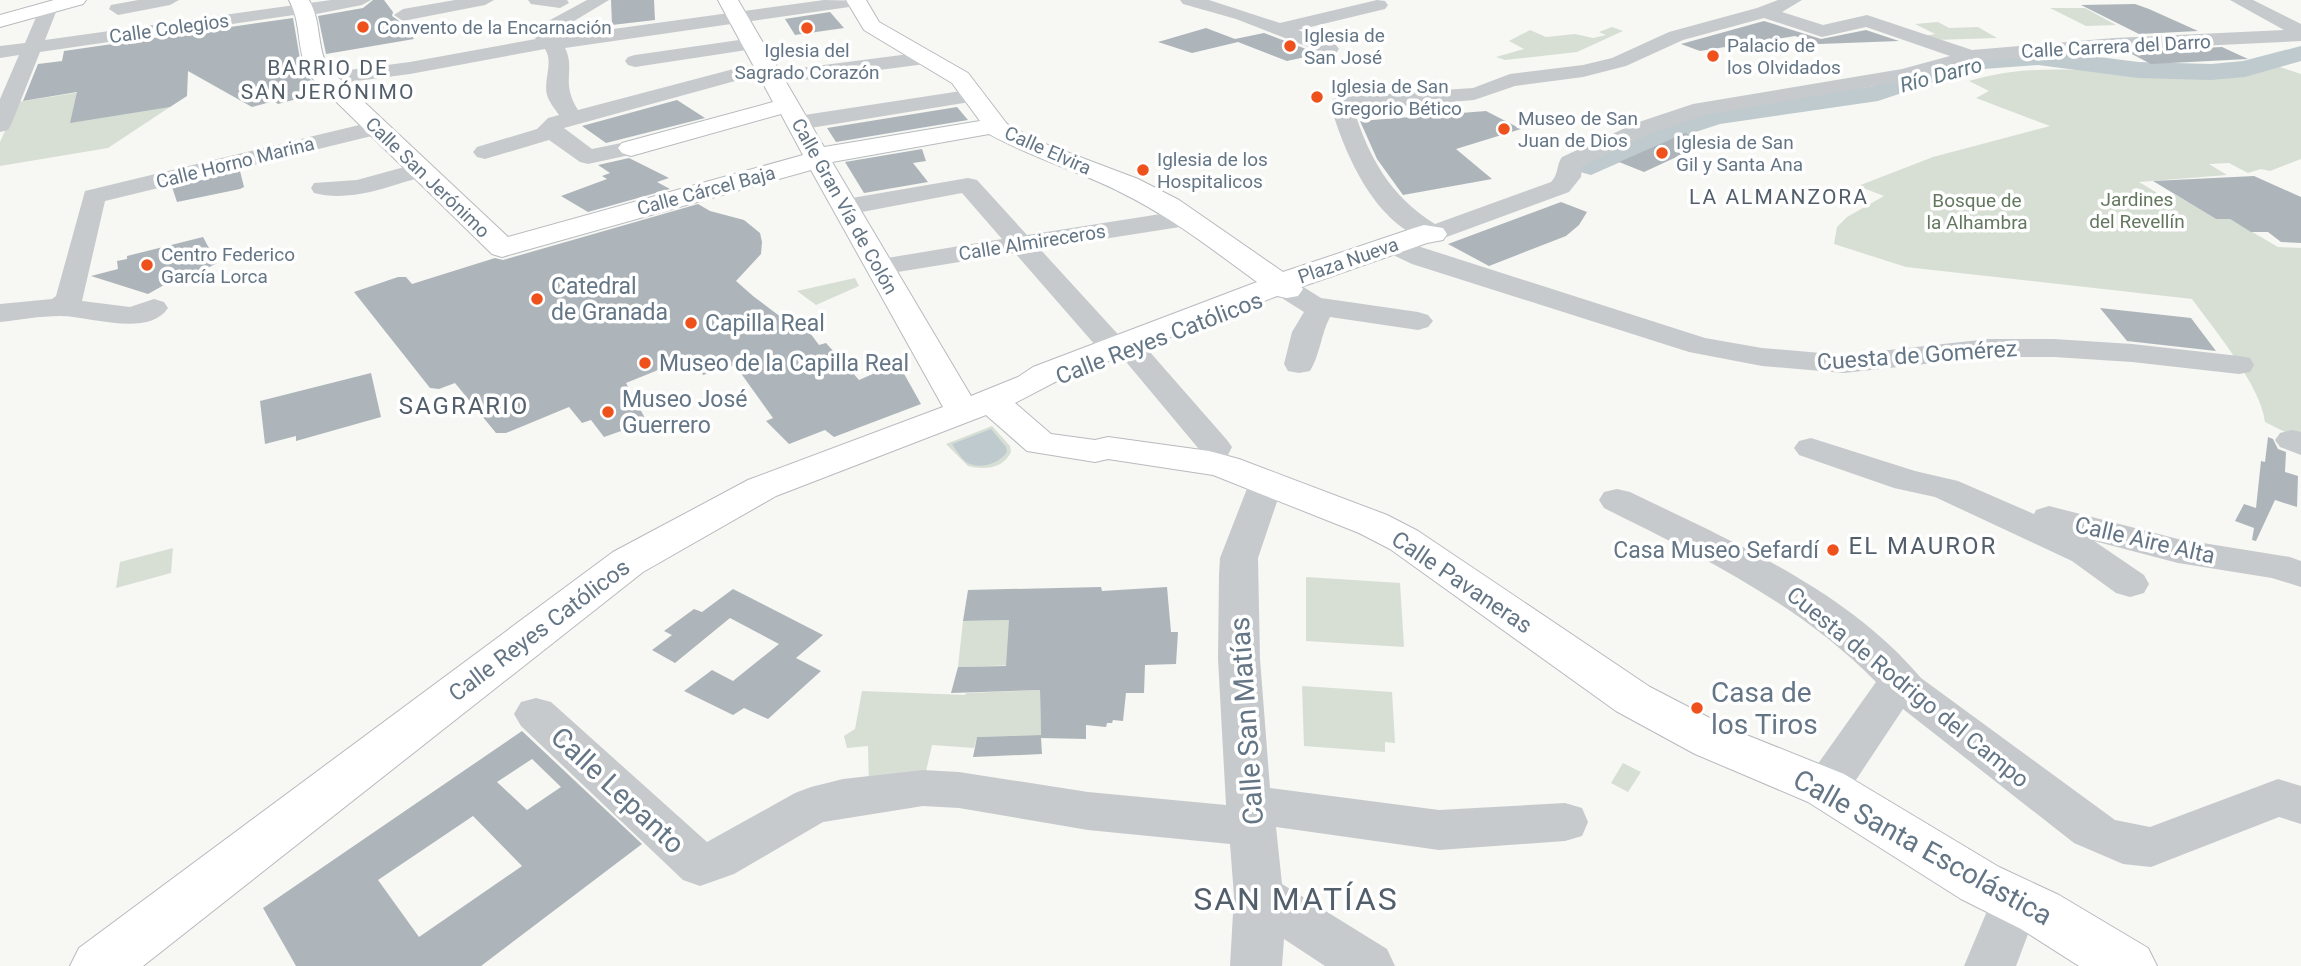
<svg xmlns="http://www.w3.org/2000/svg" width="2301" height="966" viewBox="0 0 2301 966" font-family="Roboto,sans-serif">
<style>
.green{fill:#d7dfd4}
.water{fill:#bfcacf}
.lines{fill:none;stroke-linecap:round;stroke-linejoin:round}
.river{fill:#bfcacf;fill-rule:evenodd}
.building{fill:#adb5ba;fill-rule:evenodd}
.major-casing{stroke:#b7bbbf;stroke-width:2}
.minor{fill:#c6cacd;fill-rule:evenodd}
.major{fill:#fff;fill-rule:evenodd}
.poi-dot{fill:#ee511b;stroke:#fff;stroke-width:2.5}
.labels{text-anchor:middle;stroke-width:7;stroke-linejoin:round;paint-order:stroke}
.far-poi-label{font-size:19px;fill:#647686;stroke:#fff;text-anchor:start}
.far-street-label{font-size:19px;fill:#647686;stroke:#fff}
.far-park-label{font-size:19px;fill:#64785f;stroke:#fff}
.far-neighbourhood-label{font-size:21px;letter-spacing:2px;fill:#525f6b;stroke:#fff}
.far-water-label{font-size:21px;font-style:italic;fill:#5f7883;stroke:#fff}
.poi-label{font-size:23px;fill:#647686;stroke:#fff;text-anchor:start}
.street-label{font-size:23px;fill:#647686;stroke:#fff}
.neighbourhood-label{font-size:24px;letter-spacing:2px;fill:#525f6b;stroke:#fff}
.near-poi-label{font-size:28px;fill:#647686;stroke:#fff;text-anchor:start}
.near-street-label{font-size:28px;fill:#647686;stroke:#fff}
.near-quarter-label{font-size:32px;letter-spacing:2px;fill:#525f6b;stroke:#fff}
</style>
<rect width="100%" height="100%" fill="#f7f7f3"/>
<path class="green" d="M2050,8H2085L2116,25L2086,26Z
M1938,22L1949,28L1978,27L1997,38L1934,40L1924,36L1935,34L1915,24Z
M1612,27L1623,31L1577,52L1505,60L1496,57L1524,49L1509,41L1530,30L1546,37L1575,34L1593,38L1606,35L1599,32Z
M2277,66L2301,74V159L2270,171L2261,169L2248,173L2229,163L2209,164L2227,175L2139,182L2159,194H2174L2216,219H2230L2278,247L2301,248V440L2265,422C2261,386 2214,329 2192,299L1906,267L1834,244L1837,227L1847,217L1884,196L1858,186L1933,157L2050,126L1976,98L1989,91L1969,81C2052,56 2135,80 2219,76C2238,75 2258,70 2277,66Z
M81,92L170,107L108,148L0,166V142L18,102Z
M855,278L859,286L816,305L797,291Z
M992,426L1010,446L1011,452C1003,469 984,470 968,466L946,444Z
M173,548L171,573L116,588L120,562Z
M1306,577L1400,583L1404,647L1306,641Z
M1009,620L1020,665L958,667L963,621Z
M1302,686L1392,692L1395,743L1385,742V752L1304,746Z
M1040,690L1041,735L977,737L974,748L932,745L924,780L869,786L868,746L847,748L844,736L855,729L862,691L965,695L966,693Z
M1623,763L1641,772L1628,792L1611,783Z"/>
<path class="water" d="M991,429L1006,447L1007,452C999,464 979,470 966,462C961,458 956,450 952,444Z"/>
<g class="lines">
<path class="river" d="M2301,46V61L2245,77L2211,80L2138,78L2038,65L1970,70L1878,101L1720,124L1668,141L1591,175L1580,172L1576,166L1580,160L1648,129L1706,110L1874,86L1967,55L2038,49L2138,62L2211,64L2243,61Z"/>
</g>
<path class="building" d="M373,0H384L393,12L392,16L402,23L414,39L326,54L318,16L363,8Z
M611,0H654L655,20L612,25Z
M2135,4L2149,9L2198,31L2139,34L2081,5Z
M830,12L844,28L795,35L785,19Z
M293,18L300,59L297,60L310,79L323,92L278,104L274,101L252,107L188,71L187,96L170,107L70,123L77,92L23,101L38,64L62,61L64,51Z
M1764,21L1821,39L1866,30L1899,41L1819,44L1795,36L1700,51L1681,44Z
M1206,28L1235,39L1264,33L1319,54L1287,61L1238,42L1192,53L1158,42Z
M2222,47L2248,59L2151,64L2128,52Z
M677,100L705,118L606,143L582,126Z
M957,107L968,120L836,142L827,128Z
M1486,111L1521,129L1456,149L1492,179L1403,195L1377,159L1360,121Z
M1685,133L1709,142L1644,172L1619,162Z
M922,149L926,161L913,163L928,182L864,193L845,162Z
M629,158L669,178L657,182L670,189L588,212L561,196L607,179L602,176L610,173L598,165Z
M240,171L244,187L240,189L177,202L172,187Z
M2254,176L2301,197V243L2281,242L2268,232H2251L2230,219H2216L2153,181Z
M1561,202L1587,212L1579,225L1566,236L1489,266L1448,244Z
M698,204L710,211L744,220L760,233L762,242L761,254L736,281L753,296L790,324L801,321L819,345L826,343L859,380L898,363L921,404L834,437L825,430L789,444L766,421L773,418L735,365L703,375L690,357L626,383L647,422L604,437L591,420L582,423L569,407L506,433H496L455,383L439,389L430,388L354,292L398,277H406L412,284L495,258L503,260Z
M203,237L217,263L191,277L182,275L148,294L91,276L118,269L117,261L127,259V256Z
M2100,308L2191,318L2216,351L2127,341Z
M371,373L381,417L296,441V436L265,444L260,401Z
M2268,437L2273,439L2278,449L2286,452L2285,472L2298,476L2297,507L2275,500L2256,541L2252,540L2254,528L2235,521L2244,504L2256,508L2261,461L2265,462Z
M1101,587L1102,591L1167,587L1171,632H1178L1176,664L1145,665L1144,693H1126L1123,721L1113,720L1112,723H1107L1106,727L1086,725V739L1041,738L1042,754L973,757L977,737L1041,735L1040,690L951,693L958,667L1006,666L1009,620L963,621L968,590Z
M733,589L823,635L796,658L821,671L768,719L744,708L733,715L684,691L712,670L733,681L779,644L730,618L675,663L652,650L672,635L664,631L694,609L702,612Z
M522,731L642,844L481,966H296L263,908ZM532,759L561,787L527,810L497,782ZM473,816L522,866L419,937L378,880Z"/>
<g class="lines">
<defs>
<path id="major" d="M54,0H86L83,4L0,27V15Z
M289,0H309C322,22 316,48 329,69L508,237L803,155L781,114L631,156L622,153L618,148L622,143L773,102L718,0H738L824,147L980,121L952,83L864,30L846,0H866L879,22L968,73L1007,124L1040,142L1138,179L1179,200L1283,272L1414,228L1424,225L1443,228L1447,234L1443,240L1427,243L1301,287L1303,289L1298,296L1287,298L1277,296L1057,381L1015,403L1051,434L1095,440L1108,437L1209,451L1239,459L1387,515L1418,531L1650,687L1729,728L1844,774L1999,867L2059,895L2148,948L2157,966H2079L2021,929L1961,899L1808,802L1695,754L1616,711L1390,549L1359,533L1213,475L1108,459L1095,462L1027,451L986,415L776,496L643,572L143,966H70L79,948L613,552L748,480L943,407L811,170L512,254L502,257L492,254L312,78C295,54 303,25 289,0ZM989,134C1032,158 1079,171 1122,193C1171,217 1213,250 1257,282L1033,367L1018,377L971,396L832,162Z"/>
</defs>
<use href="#major" class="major-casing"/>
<path class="minor" d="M138,0H179L170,5L118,15L109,9L111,5Z
M331,0H371L362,5L306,16L301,14L40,52L11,125L8,130L0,132V99L19,55L0,58V46L25,43L37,15L31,10L33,6H47L56,12L45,40Z
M455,0H494L485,5L403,21L394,15L403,9Z
M528,0H567L569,3L560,8L531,4Z
M587,0H609L554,33L555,37L824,0L865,1L856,6L565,48C576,70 560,82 578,110L745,66L775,65L777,71L925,52L932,54L935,58L932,62L925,64L773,84L766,82L764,76L746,78L564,128L592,149L631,141L639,143L643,148L639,153L588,164L580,162L549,140L485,159L477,157L473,152L477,147L537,129L548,118L559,115C555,109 549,102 547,95C543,79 554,63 545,49L410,74L326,85L319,83L316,79L319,75L326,73L410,62L536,39L533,36L539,26Z
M1180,0H1209L1280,23L1377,0L1385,1L1388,5L1385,9L1298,30L1336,45L1339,49L1336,53L1329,55L1236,19L1183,4Z
M1778,0H1802L1782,12L1823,25L1867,15L1972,50L2114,38L2284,30L2230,0H2253L2301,24V41L2114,50L1972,62L1904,81L1705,115L1652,133L1582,166L1581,177L1569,192L1433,242C1376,228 1345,155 1330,104L1333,99L1341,97L1473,88L1510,74L1583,65L1612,58L1669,32L1757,8ZM1764,18L1822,37L1866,27L1950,56L1902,69L1693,104L1636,123L1562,157C1556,165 1559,174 1551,182L1435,224C1391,197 1369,158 1354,110L1474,100L1515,86L1583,77L1626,66L1683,40Z
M753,38L760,40L763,44L760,48L635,67L628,65L625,61L628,57L635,55Z
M974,89L982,90L985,95L982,100L798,130L790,128L787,123L790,118L798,116Z
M376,121L384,123L387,128L384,133L105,201L82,301L130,307L154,299L164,302L168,308C148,338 90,316 60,316C40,316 19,320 0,322V304L52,299L56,296L85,191Z
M419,163L428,165L431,170L428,175C392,185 352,203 314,193L311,188L314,183L357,180Z
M968,178L977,180L1027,235L1186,210L1195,213L1199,218L1195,223L1186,226L1040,249L1125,342L1140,344L1149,351L1227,440L1232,447L1221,469L1209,472L1197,469L1192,462L1198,448L1127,363L1118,356L1103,354L1015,253L879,275L869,273L865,267L869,261L1002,239L962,193L846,215L837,212L833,207L837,202L846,199Z
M1402,241L1705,338L1762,348L1844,355L1988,339H2054L2132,344L2239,356L2250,358L2254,365L2250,372L2239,374L2132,362L2054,357H1988L1844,373L1762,366L1689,352L1412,264L1393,255L1389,249L1393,243Z
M1287,281L1297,283L1321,298L1418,312L1428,315L1433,321L1428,327L1418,330L1330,317C1321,334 1320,355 1310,371L1299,373L1288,371L1284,364L1292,332L1304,312L1277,295L1273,289L1277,283Z
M2292,430L2301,432V455L2280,447L2275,440L2280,433Z
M1811,438L1915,471L1958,481L2034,514L2036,510L2049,506L2178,539L2290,557L2301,561V587L2272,578L2178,563L2094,541L2144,575L2149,584L2144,593L2130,597L2116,593L2072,561L1935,497L1894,488L1799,455L1794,448L1799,441Z
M1267,470L1279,473L1284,481L1258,558L1260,659L1270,788L1439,810L1565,803L1582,808L1588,822L1582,836L1565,841L1439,850L1276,827L1282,884L1387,949L1395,966H1325L1284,939L1282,966H1230L1234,896L1230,844L1088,830L959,808L923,806L823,822L734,874L700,886L683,880L521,726L514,714L521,702L536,698L551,702L707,842L795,793L811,787L843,779L923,770L959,772L1088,792L1226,805L1218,659L1219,575L1220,558L1250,481L1255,473Z
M1617,489L1630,492C1731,541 1847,590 1921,678L2115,820L2150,827L2278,779L2301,786V824L2279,817L2151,867L2123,864L2074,843L1903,709L1842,801L1826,806L1810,801L1803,788L1810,775L1876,682C1800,604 1700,556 1604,508L1599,500L1604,492Z
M2016,878L2034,885L2041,900L2016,966H1964L1998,885Z"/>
<use href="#major" class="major"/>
</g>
<g class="poi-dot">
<circle cx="363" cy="27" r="7"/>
<circle cx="807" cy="28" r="7"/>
<circle cx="1290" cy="46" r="7"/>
<circle cx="1713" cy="56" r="7"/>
<circle cx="1317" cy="97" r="7"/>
<circle cx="1504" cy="129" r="7"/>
<circle cx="1662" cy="153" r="7"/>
<circle cx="1143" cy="170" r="7"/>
<circle cx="147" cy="265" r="7"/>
<circle cx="537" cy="299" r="7"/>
<circle cx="691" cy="323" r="7"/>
<circle cx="645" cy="363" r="7"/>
<circle cx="608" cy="412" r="7"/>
<circle cx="1833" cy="550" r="7"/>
<circle cx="1697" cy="708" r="7"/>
</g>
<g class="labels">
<g class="far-poi-label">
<text x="377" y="34">Convento de la Encarnación</text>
<text x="1304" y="42">Iglesia de<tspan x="1304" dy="22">San José</tspan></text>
<text x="1727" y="52">Palacio de<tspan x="1727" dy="22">los Olvidados</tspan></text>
<text x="807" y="57" text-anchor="middle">Iglesia del<tspan x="807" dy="22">Sagrado Corazón</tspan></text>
<text x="1331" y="93">Iglesia de San<tspan x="1331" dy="22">Gregorio Bético</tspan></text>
<text x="1518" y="125">Museo de San<tspan x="1518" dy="22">Juan de Dios</tspan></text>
<text x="1676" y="149">Iglesia de San<tspan x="1676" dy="22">Gil y Santa Ana</tspan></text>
<text x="1157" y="166">Iglesia de los<tspan x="1157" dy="22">Hospitalicos</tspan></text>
<text x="161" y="261">Centro Federico<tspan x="161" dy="22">García Lorca</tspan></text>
</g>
<g class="far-street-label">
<text transform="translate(169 28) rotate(-8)" y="7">Calle Colegios</text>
<text transform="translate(2116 46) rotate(-3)" y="7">Calle Carrera del Darro</text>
<text transform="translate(1048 150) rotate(24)" y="7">Calle Elvira</text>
<text transform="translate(235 162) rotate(-14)" y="7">Calle Horno Marina</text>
<text transform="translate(428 177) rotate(44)" y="7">Calle San Jerónimo</text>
<text transform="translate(706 190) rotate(-15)" y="7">Calle Cárcel Baja</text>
<text transform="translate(845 206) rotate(61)" y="7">Calle Gran Vía de Colón</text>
<text transform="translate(1032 242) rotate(-9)" y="7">Calle Almireceros</text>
<text transform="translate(1348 260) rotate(-19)" y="7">Plaza Nueva</text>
</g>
<g class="far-park-label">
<text x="2137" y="206">Jardines<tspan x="2137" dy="22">del Revellín</tspan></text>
<text x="1977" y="207">Bosque de<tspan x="1977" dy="22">la Alhambra</tspan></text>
</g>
<g class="far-neighbourhood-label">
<text x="328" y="75">BARRIO DE<tspan x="328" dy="24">SAN JERÓNIMO</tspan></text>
<text x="1779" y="204">LA ALMANZORA</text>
</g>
<g class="far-water-label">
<text transform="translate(1941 75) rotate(-15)" y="7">Río Darro</text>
</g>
<g class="poi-label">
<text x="551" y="294">Catedral<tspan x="551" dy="26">de Granada</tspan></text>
<text x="705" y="331">Capilla Real</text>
<text x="659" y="371">Museo de la Capilla Real</text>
<text x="622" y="407">Museo José<tspan x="622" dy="26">Guerrero</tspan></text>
<text x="1819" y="558" text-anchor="end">Casa Museo Sefardí</text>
</g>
<g class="street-label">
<text transform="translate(1159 338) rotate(-21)" y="8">Calle Reyes Católicos</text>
<text transform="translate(1917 355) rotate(-4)" y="8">Cuesta de Gomérez</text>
<text transform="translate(2145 540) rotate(13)" y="8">Calle Aire Alta</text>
<text transform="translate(1462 582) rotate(34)" y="8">Calle Pavaneras</text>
<text transform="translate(539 630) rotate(-37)" y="8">Calle Reyes Católicos</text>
<text transform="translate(1908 687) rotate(39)" y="8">Cuesta de Rodrigo del Campo</text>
</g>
<g class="neighbourhood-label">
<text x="464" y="414">SAGRARIO</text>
<text x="1923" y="554">EL MAUROR</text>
</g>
<g class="near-poi-label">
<text x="1711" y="702">Casa de<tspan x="1711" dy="32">los Tiros</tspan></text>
</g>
<g class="near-street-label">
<text transform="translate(1246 721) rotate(-94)" y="10">Calle San Matías</text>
<text transform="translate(618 790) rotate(43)" y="10">Calle Lepanto</text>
<text transform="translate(1923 847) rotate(29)" y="10">Calle Santa Escolástica</text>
</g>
<g class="near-quarter-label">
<text x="1296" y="910">SAN MATÍAS</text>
</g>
</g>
</svg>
